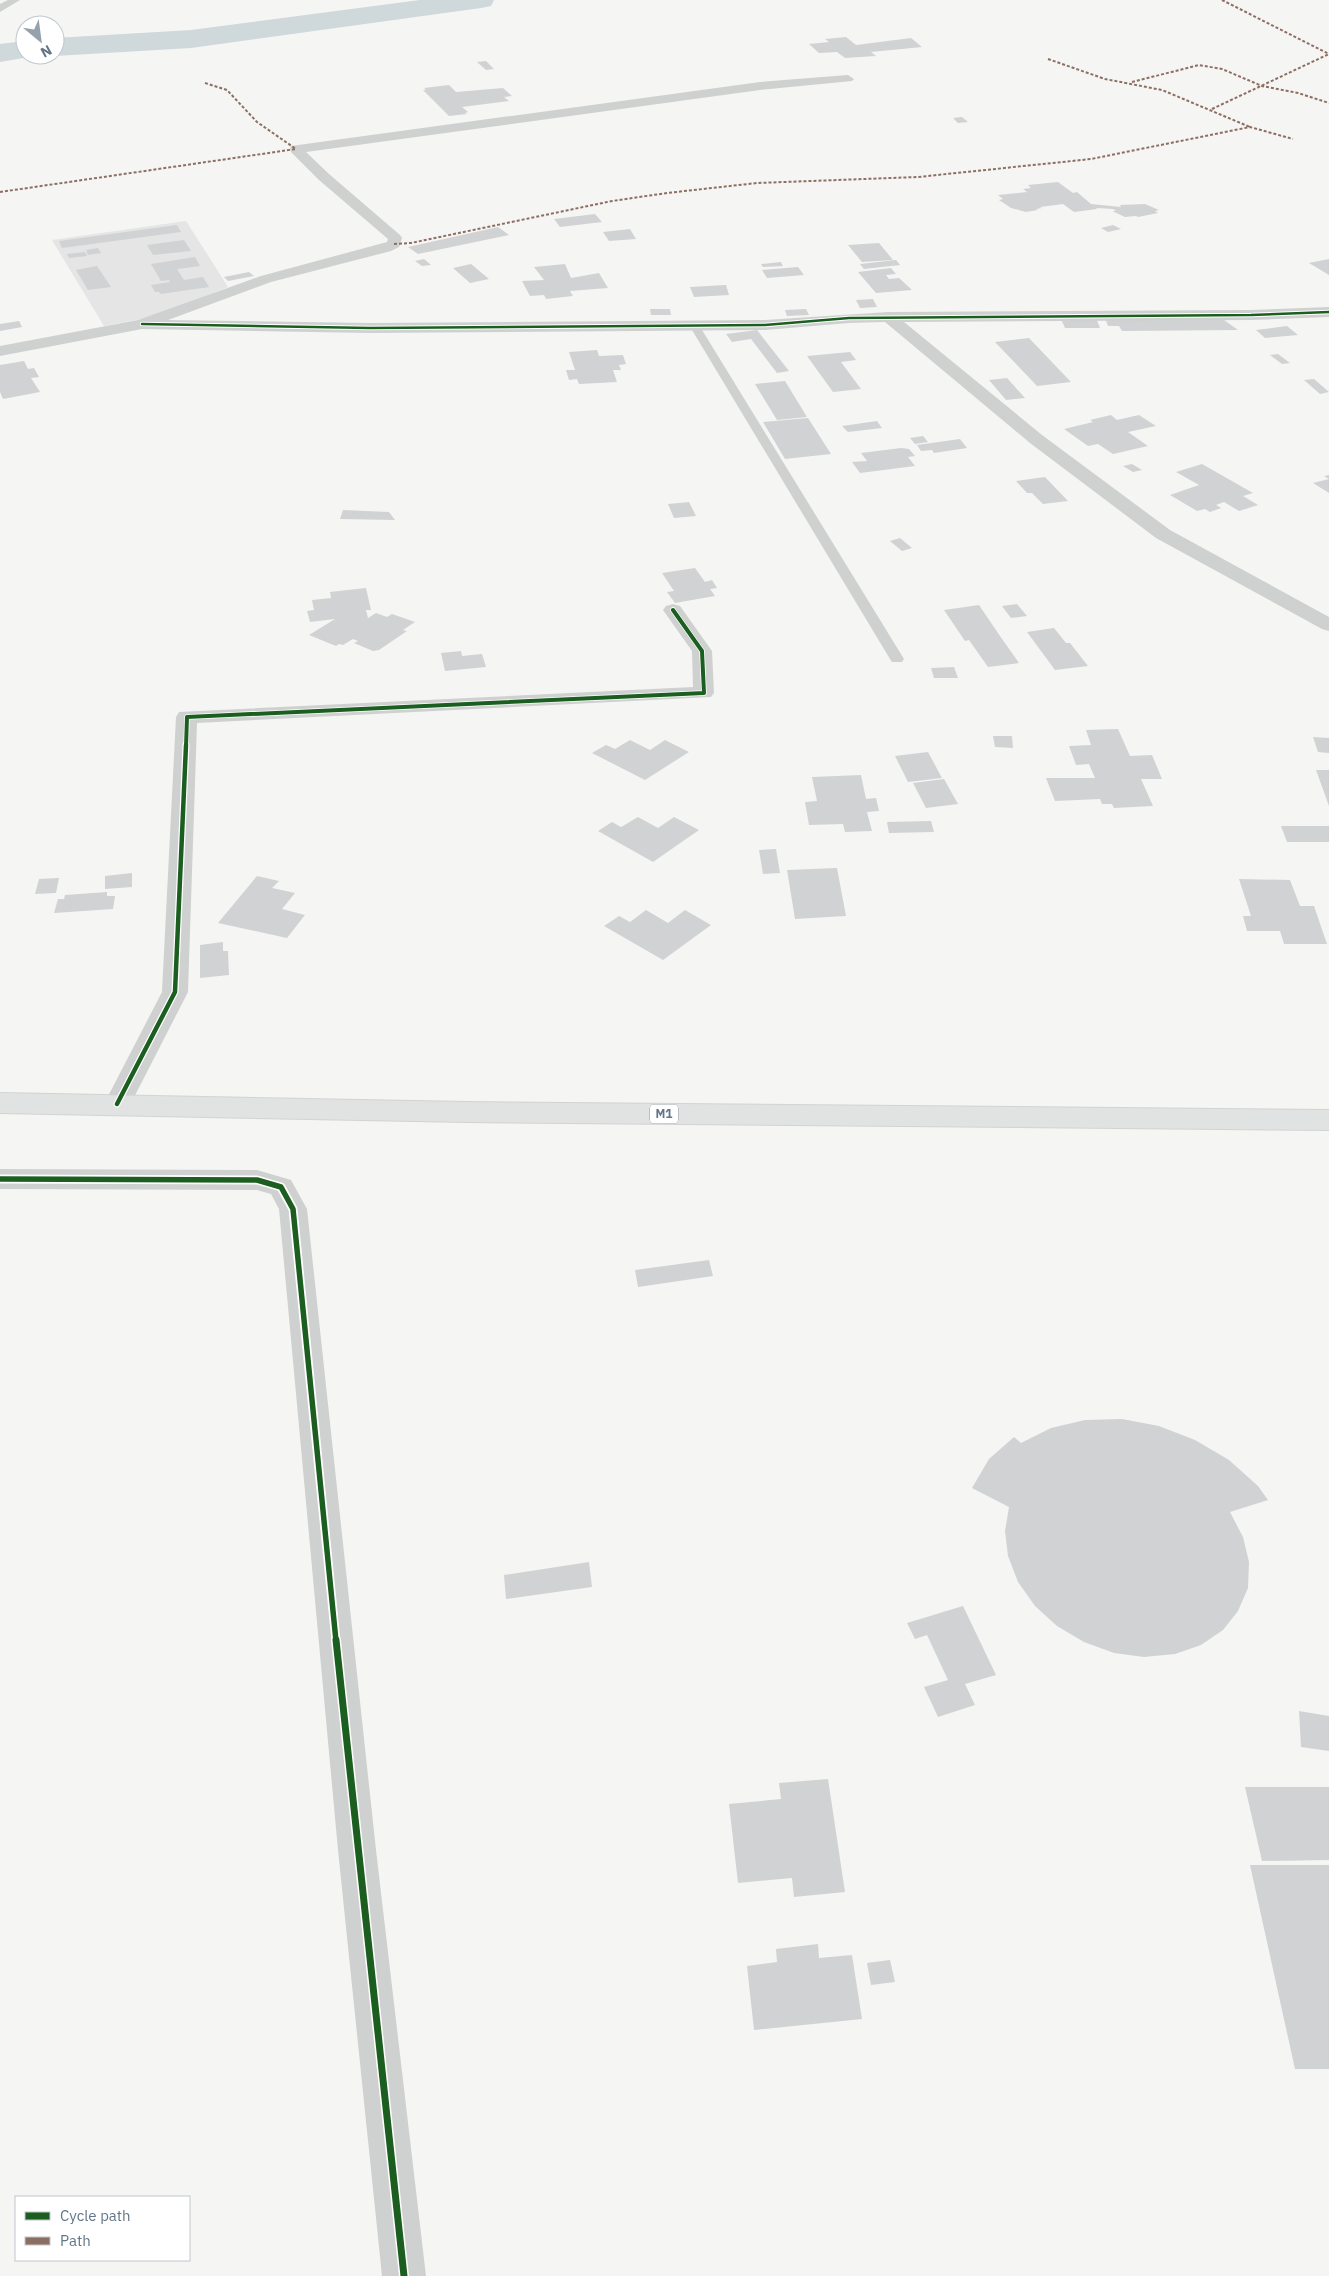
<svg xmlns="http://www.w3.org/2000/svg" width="1329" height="2276" viewBox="0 0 1329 2276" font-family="'IBM Plex Sans',sans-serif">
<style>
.built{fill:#e4e5e4}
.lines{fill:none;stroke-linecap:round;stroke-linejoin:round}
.river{fill:#cfd8db;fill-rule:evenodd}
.building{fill:#d1d2d3}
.trunk-casing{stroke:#d2d3d3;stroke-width:2}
.service{fill:#cfd0d0;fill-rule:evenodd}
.minor{fill:#cfd0d0;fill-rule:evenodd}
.trunk{fill:#e1e2e2;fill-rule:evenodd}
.quiet{stroke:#8d6e63;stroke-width:2;stroke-dasharray:3 2;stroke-linecap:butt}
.cycleway-far4-casing{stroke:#fff;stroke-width:4.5}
.cycleway-far3-casing{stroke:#fff;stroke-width:5.5}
.cycleway-far2-casing{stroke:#fff;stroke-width:7}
.cycleway-far1-casing{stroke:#fff;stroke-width:9}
.cycleway-casing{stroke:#fff;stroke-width:10}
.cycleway-far4{stroke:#1b5e20;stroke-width:2.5}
.cycleway-far3{stroke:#1b5e20;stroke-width:4}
.cycleway-far2{stroke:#1b5e20;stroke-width:4.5}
.cycleway-far1{stroke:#1b5e20;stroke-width:5.5}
.cycleway{stroke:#1b5e20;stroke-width:7}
.labels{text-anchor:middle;stroke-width:5;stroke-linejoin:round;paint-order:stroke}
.shield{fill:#fff;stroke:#919fab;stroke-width:1}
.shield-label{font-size:12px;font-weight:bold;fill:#627687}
</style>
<rect width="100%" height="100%" fill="#f5f5f3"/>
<path class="built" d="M186,221L228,287L152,317L104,326L52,240Z"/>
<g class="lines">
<path class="river" d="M420,0H494L491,6L481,8L191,48L55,56L53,55H55V38L191,30Z
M25,41V55L35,56L0,62V44Z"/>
</g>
<path class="building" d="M846,37L856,45L911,38L922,47L871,52L876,56L845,58L837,52L819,53L809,44L829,42L825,39Z
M486,61L494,69L486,70L477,62Z
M449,85L456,92L503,88L512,96L504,97L509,101L462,107L468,112L465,113L467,114L449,116L423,90H426L424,88Z
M962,117L968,122L958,123L953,118Z
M1058,182L1073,193L1077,192L1091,204L1121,207L1120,205L1145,204L1159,210L1155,211L1158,213L1138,217L1136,216L1125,217L1112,211H1116L1113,209L1096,208L1097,209L1074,212L1063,204L1040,207L1042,208L1036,209L1038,210L1026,212L1011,208L999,200L1003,199L998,195L1027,192L1023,189L1031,188L1028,185Z
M595,214L602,222L560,227L554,219Z
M177,225L181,232L62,248L59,241Z
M1113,225L1121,229L1108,232L1101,228Z
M498,227L509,235L418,254L408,247Z
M630,229L636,239L609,241L603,232Z
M184,240L191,251L153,255L147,245Z
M879,243L893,260L862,262L848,245Z
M98,248L101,253L88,255L86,250Z
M85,252L87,256L69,258L67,254Z
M195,257L200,266L177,269L184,280L203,277L209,287L161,294L159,292H155L151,285L170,282L169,280L161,281L151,264Z
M424,259L431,265L422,266L415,261Z
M1329,259V275L1309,263Z
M896,260L900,265L864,269L860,264Z
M781,262L783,266L763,267L761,264Z
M471,264L489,279L470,283L453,268Z
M565,264L571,278L599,273L608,288L570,291L573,296L546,299L544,295L530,296L522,281L544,280L534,267Z
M97,266L111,287L88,290L76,270Z
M798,267L804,275L767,278L762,270Z
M891,268L896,274L886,275L889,279L899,278L912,290L876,293L858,272Z
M249,272L254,276L228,281L224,277Z
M726,285L729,295L694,297L690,287Z
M873,299L877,307L860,308L856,300Z
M650,309H670L671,315H651Z
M806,309L809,315L787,316L785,310Z
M1220,317L1238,330L1122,331L1119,326H1108L1105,318Z
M1096,318L1100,328H1065L1061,319Z
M19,321L22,327L0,331V324Z
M1287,326L1298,335L1265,338L1256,330Z
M757,330L789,371L777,373L751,339L732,342L726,334Z
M1029,338L1071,382L1037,386L995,342Z
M597,350L599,356L623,355L626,364L619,365L621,370H613L617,382L579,384L577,379L569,380L566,370H575L569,352Z
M850,352L856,360L841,362L861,389L833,392L807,356Z
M1278,354L1290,363L1282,364L1270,355Z
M24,361L28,369L34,368L39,377L31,378L40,392L3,399L0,392V365Z
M1007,378L1025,398L1006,400L989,380Z
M1314,379L1329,392L1320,394L1304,380Z
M785,381L807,417L777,420L755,384Z
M1111,415L1117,420L1139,415L1156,426L1128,432L1148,446L1113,454L1098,444L1088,446L1064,429L1093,422L1090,420Z
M808,418L831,454L785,459L763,422Z
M877,421L882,428L848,432L842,426Z
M923,436L928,442L915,444L910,438Z
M960,439L967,448L934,453L932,450L921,451L917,445Z
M901,448L909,449L915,456L908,457L915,466L860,473L852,462L867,461L861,453Z
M1132,464L1142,470L1133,472L1123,466Z
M1202,464L1253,493L1243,496L1258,505L1239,511L1224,502L1216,505L1221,508L1210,512L1205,509L1197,511L1170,495L1199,485L1176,472Z
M1329,475V493L1313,483L1329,479L1324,476Z
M1045,477L1068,501L1043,504L1032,493H1027L1016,481Z
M689,502L696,516L674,518L668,504Z
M343,510L389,512L395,520L340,519Z
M900,538L912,548L902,551L890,541Z
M695,568L705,582L712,580L717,588L710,589L715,596L675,603L667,592L674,591L662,573Z
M366,588L371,610H366L368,618L376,613L387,617L392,614L415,622L403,630L407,631L379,650L373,651L354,643L358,641L353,639L343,645L339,644L336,646L309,635L335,619L310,622L307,611L314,610L312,600L331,598L330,592Z
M1017,604L1027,616L1011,618L1002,606Z
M979,605L1000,636L1019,663L988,667L969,640L965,641L944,610Z
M1054,628L1066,643H1070L1088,666L1055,670L1027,632Z
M461,651L462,656L482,654L486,667L445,671L441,653Z
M954,667L958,678H934L931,668Z
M1118,729L1130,756L1152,755L1162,779H1141L1153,806L1114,808L1112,804H1102L1100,799L1055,801L1046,778H1095L1089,764L1076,765L1069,746L1091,745L1086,730Z
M993,736H1012L1013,748L995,747Z
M1313,737L1329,738V753L1318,752Z
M630,740L650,750L665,740L689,752L645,780L592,753L606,745L615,749Z
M928,752L942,778L908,782L895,756Z
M1316,770H1329V806Z
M861,775L866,799L876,798L879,811L867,812L872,831L845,832L843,824L809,825L805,802L817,801L812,777Z
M944,779L958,804L926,808L913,783Z
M638,817L658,828L674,817L699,830L653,862L598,831L612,822L621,827Z
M931,821L934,832L889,833L887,822Z
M1281,826H1329V842H1287Z
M776,849L780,873L763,874L759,850Z
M837,868L846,916L795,919L787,870Z
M132,873V887L105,889V876Z
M257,876L279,881L272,888L295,893L282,909L305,915L287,938L218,923Z
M59,878L56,893L35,894L39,879Z
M1239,879L1290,880L1300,906H1314L1327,944H1284L1280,931H1247L1243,916H1251Z
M107,892V896H115L113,909L54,913L58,899H64L65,895Z
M646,910L668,923L685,910L711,925L663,960L604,926L619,916L630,922Z
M223,942V951H228L229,975L200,978V945Z
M709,1260L713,1276L638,1287L635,1270Z
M1122,1419L1159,1426L1195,1440L1229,1460L1258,1486L1268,1500L1230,1512L1243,1537L1249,1562L1248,1588L1238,1611L1223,1630L1201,1645L1175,1654L1144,1657L1114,1653L1084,1642L1057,1626L1035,1606L1018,1582L1008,1556L1005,1531L1009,1507L972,1488L989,1459L1014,1437L1021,1443L1051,1428L1085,1420Z
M589,1562L592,1587L506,1599L504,1575Z
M963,1606L996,1675L965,1684L975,1705L938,1717L924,1687L948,1680L927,1635L915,1639L907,1623Z
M1299,1711L1329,1716V1751L1301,1747Z
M828,1779L845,1892L794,1897L792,1878L738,1883L729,1804L781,1799L779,1783Z
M1245,1787H1329V1860L1262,1861Z
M1250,1865H1329V2069H1295Z
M818,1944L819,1958L852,1955L862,2019L754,2030L747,1966L777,1962L776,1949Z
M890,1960L895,1982L871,1985L867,1963Z"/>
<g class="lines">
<defs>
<path id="trunk" d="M0,1093L467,1102L1329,1110V1130L467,1122L0,1113Z"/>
</defs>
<use href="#trunk" class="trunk-casing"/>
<path class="service" d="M694,322L699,325L904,659L902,662H892L890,659L689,325Z"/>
<path class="minor" d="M8,0H20L0,12V4Z
M848,75L854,79L852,81L760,90L306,152L329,174L400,235L402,238L399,247L391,251L271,282L168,320L370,323L765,320L888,312L1251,310L1329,307V317L1251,320L904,322L1042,435L1170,530L1329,617V631L1322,629L1156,538L1030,443L885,322L849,323L765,330L370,333L142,329L0,356V346L138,320L261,276L387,242L388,239L319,180L291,152L290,149L291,146L760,82Z
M673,604L680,606L712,651L714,693L711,697L197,723L188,992L127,1111L117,1114L107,1111L104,1104L162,992L176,717L179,712L693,687L692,651L663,610L666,606Z
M0,1169L257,1170L291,1180L307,1209L376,1850L426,2276H382L338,1850L279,1209L271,1194L257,1190L0,1189Z"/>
<use href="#trunk" class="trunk"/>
<path class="quiet" d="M1222,0L1329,54
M1048,59L1105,79L1162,90L1250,127
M1132,82L1199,65L1222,69L1262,86L1298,93L1329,103
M205,83L227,90L257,122L296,149
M1212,109L1329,54
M0,192L296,149
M394,244L411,243L612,201L667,193L757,183L918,177L1091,159L1250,127L1293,139"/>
<defs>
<path id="cycleway-far4" d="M142,324L370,328L765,325L849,318L1251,315L1329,312"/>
<path id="cycleway-far3" d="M186,747L187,717L704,693L702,651L673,610"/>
<path id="cycleway-far2" d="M117,1104L175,992L186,745"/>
<path id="cycleway-far1" d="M0,1179L257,1180L281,1187L293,1209L336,1641"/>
<path id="cycleway" d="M336,1640L404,2276"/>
</defs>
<use href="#cycleway-far4" class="cycleway-far4-casing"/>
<use href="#cycleway-far3" class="cycleway-far3-casing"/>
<use href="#cycleway-far2" class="cycleway-far2-casing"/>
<use href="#cycleway-far1" class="cycleway-far1-casing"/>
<use href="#cycleway" class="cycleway-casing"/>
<use href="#cycleway-far4" class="cycleway-far4"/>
<use href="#cycleway-far3" class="cycleway-far3"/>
<use href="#cycleway-far2" class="cycleway-far2"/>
<use href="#cycleway-far1" class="cycleway-far1"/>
<use href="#cycleway" class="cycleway"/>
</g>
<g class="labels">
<rect class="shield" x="650" y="1104.5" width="28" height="19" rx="4"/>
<g class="shield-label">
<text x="664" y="1118">M1</text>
</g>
</g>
<rect x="15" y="2196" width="175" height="65" fill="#ffffff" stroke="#c0c8cf"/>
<rect x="25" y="2212" width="25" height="8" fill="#1b5e20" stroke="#c0c8cf"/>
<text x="60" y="2221" font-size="15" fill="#627687">Cycle path</text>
<rect x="25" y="2237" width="25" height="8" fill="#8d6e63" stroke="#c0c8cf"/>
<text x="60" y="2246" font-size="15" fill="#627687">Path</text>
<g transform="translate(40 40) rotate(151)"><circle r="24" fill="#ffffff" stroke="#c0c8cf"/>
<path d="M0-4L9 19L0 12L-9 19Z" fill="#95a2ad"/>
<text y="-8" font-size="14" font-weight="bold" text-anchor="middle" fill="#627687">N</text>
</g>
</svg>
